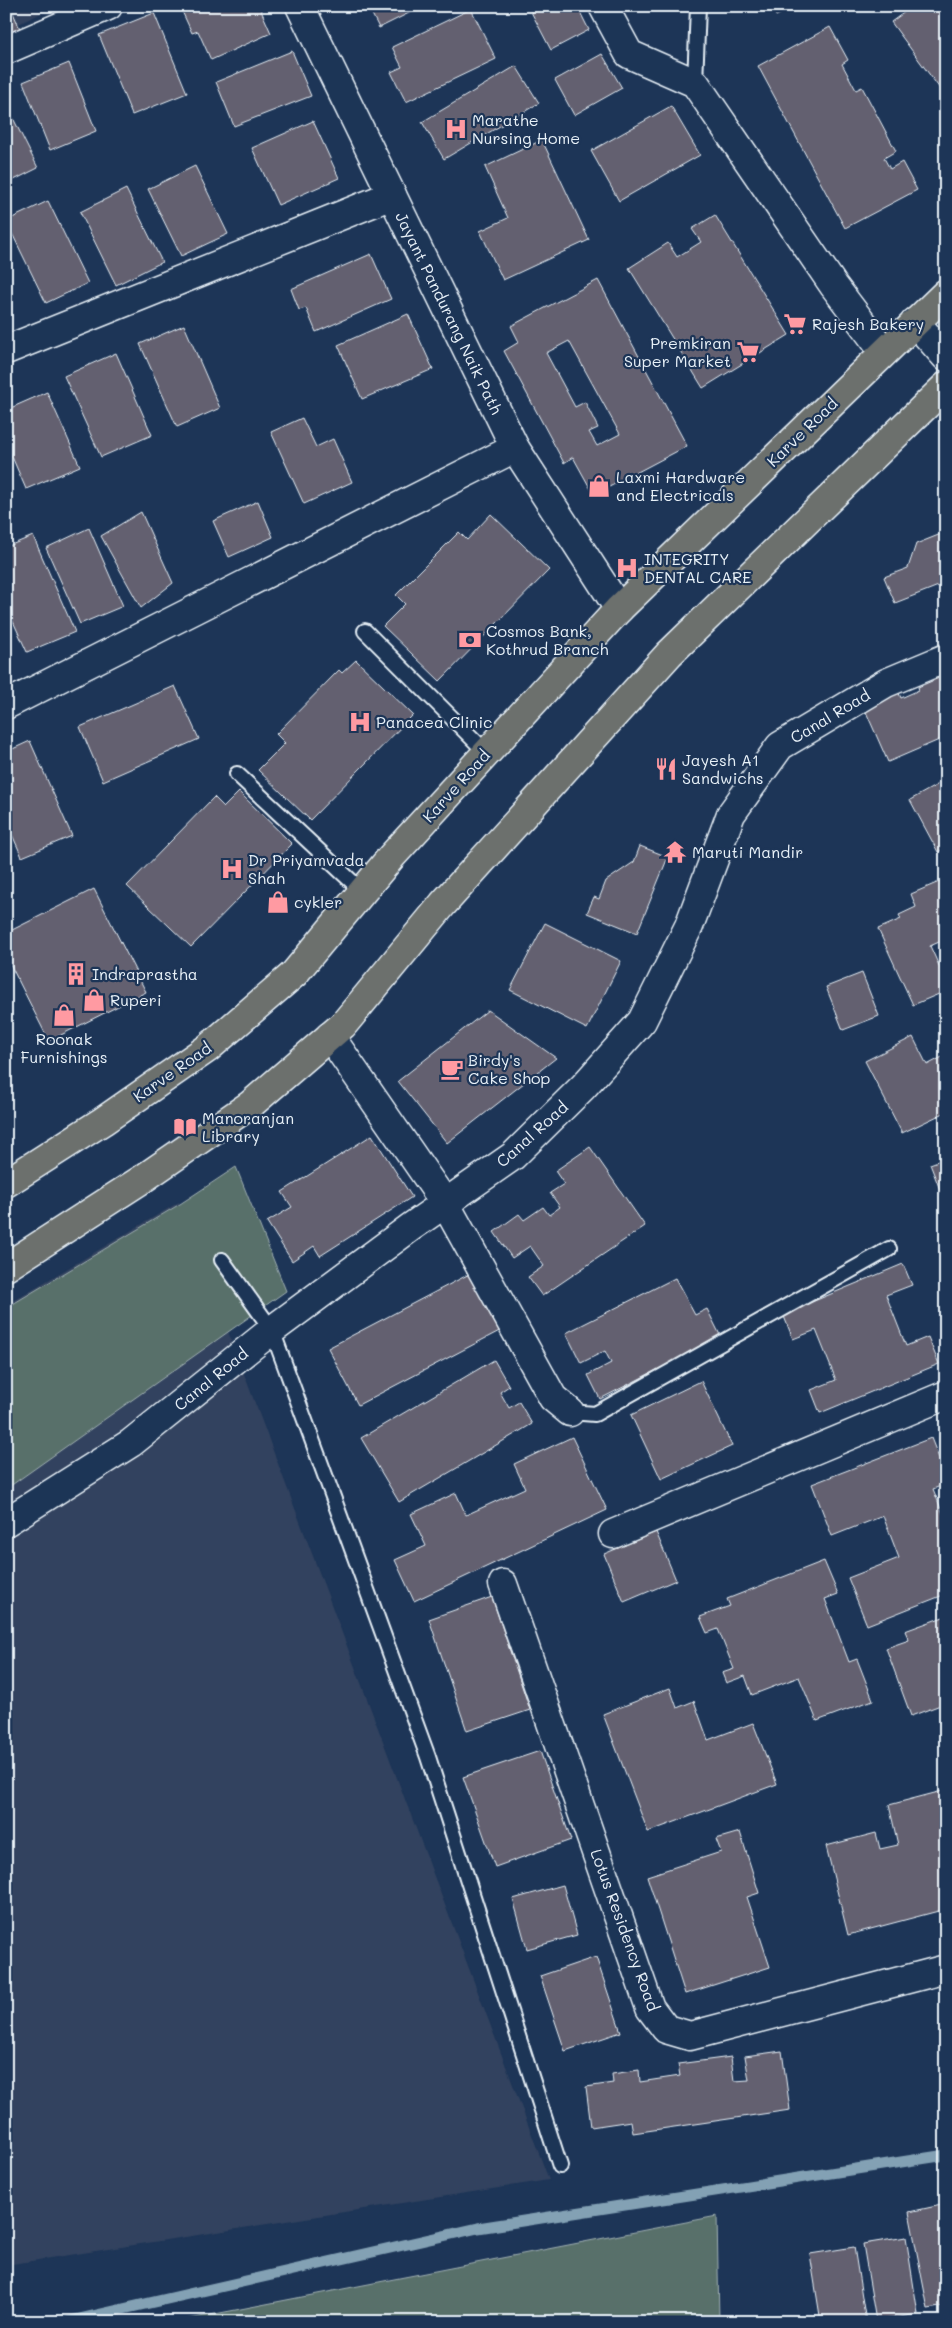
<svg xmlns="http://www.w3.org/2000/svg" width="952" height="2328" viewBox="0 0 952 2328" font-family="Mali,sans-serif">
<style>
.built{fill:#32425e}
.green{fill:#586f6b;stroke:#a0b0b2}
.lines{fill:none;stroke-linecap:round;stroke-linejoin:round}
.stream{stroke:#83a1b4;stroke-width:11}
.building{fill:#64606f;stroke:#e8f1f8;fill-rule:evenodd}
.lane-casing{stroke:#e8f1f8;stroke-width:18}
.street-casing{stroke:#e8f1f8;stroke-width:31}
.secondary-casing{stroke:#e8f1f8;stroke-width:31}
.primary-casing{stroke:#e8f1f8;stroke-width:31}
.lane{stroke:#1d3557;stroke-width:14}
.street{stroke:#1d3557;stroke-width:28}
.secondary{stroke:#1d3557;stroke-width:28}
.primary{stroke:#6c706d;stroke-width:28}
.labels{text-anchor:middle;stroke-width:4.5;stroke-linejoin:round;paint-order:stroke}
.poi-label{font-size:16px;fill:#e8f1f8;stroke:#1d3557;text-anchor:start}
.street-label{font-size:16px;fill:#e8f1f8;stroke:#1d3557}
</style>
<rect width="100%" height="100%" fill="#1d3557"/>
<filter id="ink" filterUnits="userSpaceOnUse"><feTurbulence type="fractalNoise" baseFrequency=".02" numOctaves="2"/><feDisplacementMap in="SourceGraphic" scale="10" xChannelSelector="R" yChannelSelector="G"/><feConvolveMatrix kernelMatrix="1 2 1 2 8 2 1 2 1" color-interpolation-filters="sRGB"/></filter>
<g filter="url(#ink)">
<path class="built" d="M6,6H56L6,30Z
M179,1202L549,2180L6,2265V1305Z"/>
<path class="green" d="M236,1167L286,1291L6,1489V1308L180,1204Z
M717,2216L719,2322H174Z"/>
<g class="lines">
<path class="stream" d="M66,2322L478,2228L946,2155"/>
</g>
<path class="building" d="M6,6H10L21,31L6,37Z
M188,6H259L271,33L211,60L198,31L192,33L181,9Z
M368,6H423L379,28Z
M528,6H577L589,30L551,50Z
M771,6H796L776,16Z
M913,6H946V97L891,22Z
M471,9L496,59L406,102L391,72L402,67L392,47Z
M154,13L187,93L132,115L99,35Z
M830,27L848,60L842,64L856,90L862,87L896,151L884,158L890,169L902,162L917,190L845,228L758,66Z
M292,51L311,96L234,126L216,82Z
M602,54L622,88L574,115L555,80Z
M69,63L96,131L50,150L23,82Z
M516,66L539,103L444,159L422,122Z
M6,104L38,168L6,184Z
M671,106L700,155L619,201L591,151Z
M313,121L339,178L278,205L252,148Z
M542,140L589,240L503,280L480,231L508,218L485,167Z
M195,166L228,234L181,256L148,189Z
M126,189L162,262L116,285L80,212Z
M48,201L88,283L46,303L6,221Z
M715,215L789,335L703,388L629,268L668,243L677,257L701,242L692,229Z
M371,254L391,299L316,332L306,308L299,310L291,289Z
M598,280L687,446L594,495L573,457L564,463L504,351L519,342L511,326ZM569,341L620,434L597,446L589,432L598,428L585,402L575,407L546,353Z
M408,314L433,369L362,399L338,345Z
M184,325L220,408L177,427L140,344Z
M116,353L152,435L101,457L64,376Z
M47,392L80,466L26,489L6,443V410Z
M302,418L316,447L333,439L352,482L304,504L271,432Z
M258,501L273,537L229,557L213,521Z
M141,512L173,583L141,608L101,536Z
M491,514L549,570L440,681L383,626L405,604L396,595L459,532L467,540Z
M89,528L123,606L80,624L46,548Z
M946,532V583L895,603L884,577L908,568L916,544Z
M33,536L75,632L27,652L6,606V547Z
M356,660L413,715L310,820L258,770L285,743L276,734L339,670L342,673Z
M946,675V737L888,762L863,705L898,691L901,698L919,690L918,687Z
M175,686L199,739L103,781L80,727Z
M30,741L72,836L22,857L6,821V752Z
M946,780V848L938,852L910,800Z
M239,792L292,844L191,947L127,886L214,797L224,807Z
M640,846L668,857L637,933L587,913L594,897L599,899L606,881L634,862Z
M946,879V939L930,946L946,981V991L913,1005L878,929L901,919L899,915L916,907L911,894Z
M94,889L146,992L49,1041L6,956V933Z
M545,923L621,961L587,1029L510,990Z
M862,973L879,1016L843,1030L826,987Z
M488,1010L556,1058L447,1143L398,1081Z
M913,1037L927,1065L946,1055V1112L902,1133L865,1061Z
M372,1135L412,1197L320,1256L314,1246L292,1261L267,1222L292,1207L282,1192Z
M590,1147L645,1226L542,1296L528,1277L544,1266L530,1246L512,1258L494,1232L519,1214L524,1220L543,1207L549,1215L560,1207L550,1193L564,1184L555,1171Z
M946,1158V1205L930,1164Z
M903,1264L912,1285L886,1295L906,1346L928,1337L939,1364L820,1413L811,1390L836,1380L816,1330L793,1339L783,1314Z
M477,1270L507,1327L358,1405L328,1348Z
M675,1278L695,1315L707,1309L721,1337L600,1399L588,1375L611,1363L605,1351L581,1363L566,1333Z
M494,1360L509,1386L500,1392L509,1408L519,1402L532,1424L399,1502L361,1438Z
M701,1381L732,1446L661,1479L631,1415Z
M572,1437L607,1510L414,1601L395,1560L426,1546L411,1514L456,1493L466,1515L525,1488L514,1464Z
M931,1438L946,1476V1484L933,1489L946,1521V1594L867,1625L848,1578L899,1558L883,1516L832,1536L812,1484Z
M656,1532L676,1580L624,1602L604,1554Z
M824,1561L838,1594L825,1599L849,1662L857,1659L873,1700L817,1721L799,1677L752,1695L745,1676L726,1683L722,1673L734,1669L718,1629L707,1633L700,1617L730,1606L727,1599Z
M492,1597L530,1710L467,1731L429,1619Z
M946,1616V1703L911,1716L886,1648L909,1640L905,1631Z
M670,1688L677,1708L694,1701L708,1740L753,1723L777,1784L648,1832L603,1714Z
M540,1751L571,1840L495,1867L463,1777Z
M946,1790V1909L848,1935L826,1846L876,1833L880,1849L898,1845L889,1805Z
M740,1832L759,1893L747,1897L770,1967L685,1994L647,1876L721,1852L716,1839Z
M563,1885L577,1935L527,1949L513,1899Z
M596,1957L621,2032L565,2051L540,1976Z
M782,2051L790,2110L633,2133L631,2121L591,2127L586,2087L613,2083L612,2074L639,2070L640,2082L680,2076L678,2064L731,2057L734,2081L749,2080L745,2056Z
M946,2204V2306L928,2309L909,2212Z
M906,2237L918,2314L876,2321L863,2244Z
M854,2247L866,2322H821L810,2254Z"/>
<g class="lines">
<defs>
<path id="lane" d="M695,83L698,6
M365,631L486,752
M237,774L363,892
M222,1260L272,1330L428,1757L560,2166
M570,1412L595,1414L889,1249"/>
<path id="street" d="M603,6L629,54L695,83L834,286L884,352
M6,50L108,6
M6,350L392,195
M6,705L515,448
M330,1036L445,1203L553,1398L570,1412
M613,1534L946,1395
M503,1584L650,2008L666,2029L690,2036L946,1969"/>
<path id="secondary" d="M300,6L515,448L619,609
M915,322L946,357
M6,1522L131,1443L272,1330L411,1227L513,1156L583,1087L642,1021L689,926L731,814L780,746L886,683L946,658"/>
<path id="primary" d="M6,1183L103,1121L208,1048L294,974L392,856L619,609L946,293
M6,1267L141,1180L250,1105L343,1025L443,904L669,654L946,386"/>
</defs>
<use href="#lane" class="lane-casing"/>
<use href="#street" class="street-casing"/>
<use href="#secondary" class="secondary-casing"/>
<use href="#primary" class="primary-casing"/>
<use href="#lane" class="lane"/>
<use href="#street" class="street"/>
<use href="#secondary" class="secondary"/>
<use href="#primary" class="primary"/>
</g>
</g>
<defs>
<symbol id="hospital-bare" viewBox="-9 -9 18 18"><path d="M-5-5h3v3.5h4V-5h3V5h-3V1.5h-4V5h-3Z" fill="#ff9aa2" stroke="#1d3557" stroke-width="2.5" paint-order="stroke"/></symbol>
<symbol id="supermarket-bare" viewBox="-9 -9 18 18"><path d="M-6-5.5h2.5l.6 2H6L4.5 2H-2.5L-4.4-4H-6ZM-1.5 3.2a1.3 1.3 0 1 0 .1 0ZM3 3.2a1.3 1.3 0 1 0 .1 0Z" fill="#ff9aa2" stroke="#1d3557" stroke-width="2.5" paint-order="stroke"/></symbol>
<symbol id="shop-bare" viewBox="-9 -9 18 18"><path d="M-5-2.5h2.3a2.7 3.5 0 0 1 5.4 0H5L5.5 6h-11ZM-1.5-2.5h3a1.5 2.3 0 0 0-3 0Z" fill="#ff9aa2" stroke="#1d3557" stroke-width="2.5" paint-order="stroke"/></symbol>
<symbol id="bank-bare" viewBox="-9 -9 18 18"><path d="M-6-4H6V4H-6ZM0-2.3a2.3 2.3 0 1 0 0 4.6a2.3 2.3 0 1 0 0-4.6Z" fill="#ff9aa2" stroke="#1d3557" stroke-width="2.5" paint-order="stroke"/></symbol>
<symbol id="restaurant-bare" viewBox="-9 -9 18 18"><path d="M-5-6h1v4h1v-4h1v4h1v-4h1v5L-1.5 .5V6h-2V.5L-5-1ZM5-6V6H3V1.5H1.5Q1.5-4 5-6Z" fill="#ff9aa2" stroke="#1d3557" stroke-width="2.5" paint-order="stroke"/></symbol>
<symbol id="temple-bare" viewBox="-9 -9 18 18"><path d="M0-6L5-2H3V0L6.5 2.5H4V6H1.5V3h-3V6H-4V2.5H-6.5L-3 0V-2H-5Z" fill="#ff9aa2" stroke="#1d3557" stroke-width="2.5" paint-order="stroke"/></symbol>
<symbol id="building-bare" viewBox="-9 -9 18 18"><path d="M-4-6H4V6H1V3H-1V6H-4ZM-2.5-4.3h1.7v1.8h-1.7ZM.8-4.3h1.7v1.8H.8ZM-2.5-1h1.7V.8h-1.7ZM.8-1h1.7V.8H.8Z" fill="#ff9aa2" stroke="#1d3557" stroke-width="2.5" paint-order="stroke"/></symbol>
<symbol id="cafe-bare" viewBox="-9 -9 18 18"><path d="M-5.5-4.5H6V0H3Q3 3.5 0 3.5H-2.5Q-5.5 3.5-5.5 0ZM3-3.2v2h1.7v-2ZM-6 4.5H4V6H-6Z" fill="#ff9aa2" stroke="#1d3557" stroke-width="2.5" paint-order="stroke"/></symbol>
<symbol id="library-bare" viewBox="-9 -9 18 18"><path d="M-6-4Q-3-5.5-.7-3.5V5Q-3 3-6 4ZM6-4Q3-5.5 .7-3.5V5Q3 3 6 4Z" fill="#ff9aa2" stroke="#1d3557" stroke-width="2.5" paint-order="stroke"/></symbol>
</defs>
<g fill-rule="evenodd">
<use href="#hospital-bare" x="440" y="113" width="32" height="32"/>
<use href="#supermarket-bare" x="779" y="308" width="32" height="32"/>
<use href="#supermarket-bare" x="732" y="336" width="32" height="32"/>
<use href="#shop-bare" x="583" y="470" width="32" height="32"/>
<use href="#hospital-bare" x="611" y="552" width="32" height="32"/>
<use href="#bank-bare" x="454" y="624" width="32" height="32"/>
<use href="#hospital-bare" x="344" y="706" width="32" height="32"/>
<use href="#restaurant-bare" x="650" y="753" width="32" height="32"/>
<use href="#temple-bare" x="659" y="836" width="32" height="32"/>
<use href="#hospital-bare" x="216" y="853" width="32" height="32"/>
<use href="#shop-bare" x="262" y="886" width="32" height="32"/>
<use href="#building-bare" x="60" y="958" width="32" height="32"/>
<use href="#shop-bare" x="78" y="984" width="32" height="32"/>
<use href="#shop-bare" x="48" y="999" width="32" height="32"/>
<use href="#cafe-bare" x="436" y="1053" width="32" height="32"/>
<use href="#library-bare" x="169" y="1111" width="32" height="32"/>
</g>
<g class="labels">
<g class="poi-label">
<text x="472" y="126">Marathe<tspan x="472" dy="18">Nursing Home</tspan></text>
<text x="812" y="330">Rajesh Bakery</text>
<text x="731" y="349" text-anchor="end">Premkiran<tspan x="731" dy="18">Super Market</tspan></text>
<text x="616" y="483">Laxmi Hardware<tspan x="616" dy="18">and Electricals</tspan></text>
<text x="644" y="565">INTEGRITY<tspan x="644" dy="18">DENTAL CARE</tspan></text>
<text x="486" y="637">Cosmos Bank,<tspan x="486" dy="18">Kothrud Branch</tspan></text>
<text x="376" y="728">Panacea Clinic</text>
<text x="682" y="766">Jayesh A1<tspan x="682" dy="18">Sandwichs</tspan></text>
<text x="692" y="858">Maruti Mandir</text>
<text x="248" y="866">Dr Priyamvada<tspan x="248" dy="18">Shah</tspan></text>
<text x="294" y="908">cykler</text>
<text x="92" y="980">Indraprastha</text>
<text x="110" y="1006">Ruperi</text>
<text x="64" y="1045" text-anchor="middle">Roonak<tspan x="64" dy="18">Furnishings</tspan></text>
<text x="468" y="1066">Birdy's<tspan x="468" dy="18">Cake Shop</tspan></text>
<text x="202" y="1124">Manoranjan<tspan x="202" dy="18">Library</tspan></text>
</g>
<g class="street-label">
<text transform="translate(449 313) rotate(64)" y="6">Jayant Pandurang Naik Path</text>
<text transform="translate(802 432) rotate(-44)" y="6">Karve Road</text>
<text transform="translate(830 716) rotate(-31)" y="6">Canal Road</text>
<text transform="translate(456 786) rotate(-48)" y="6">Karve Road</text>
<text transform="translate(172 1072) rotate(-35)" y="6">Karve Road</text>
<text transform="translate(532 1134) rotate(-42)" y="6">Canal Road</text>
<text transform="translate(211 1379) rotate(-39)" y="6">Canal Road</text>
<text transform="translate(625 1930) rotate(70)" y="6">Lotus Residency Road</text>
</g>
</g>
<rect width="952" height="2328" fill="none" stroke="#1d3557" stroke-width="25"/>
<rect x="12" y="12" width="927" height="2303" fill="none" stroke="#e8f1f8" stroke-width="2" filter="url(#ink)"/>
</svg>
